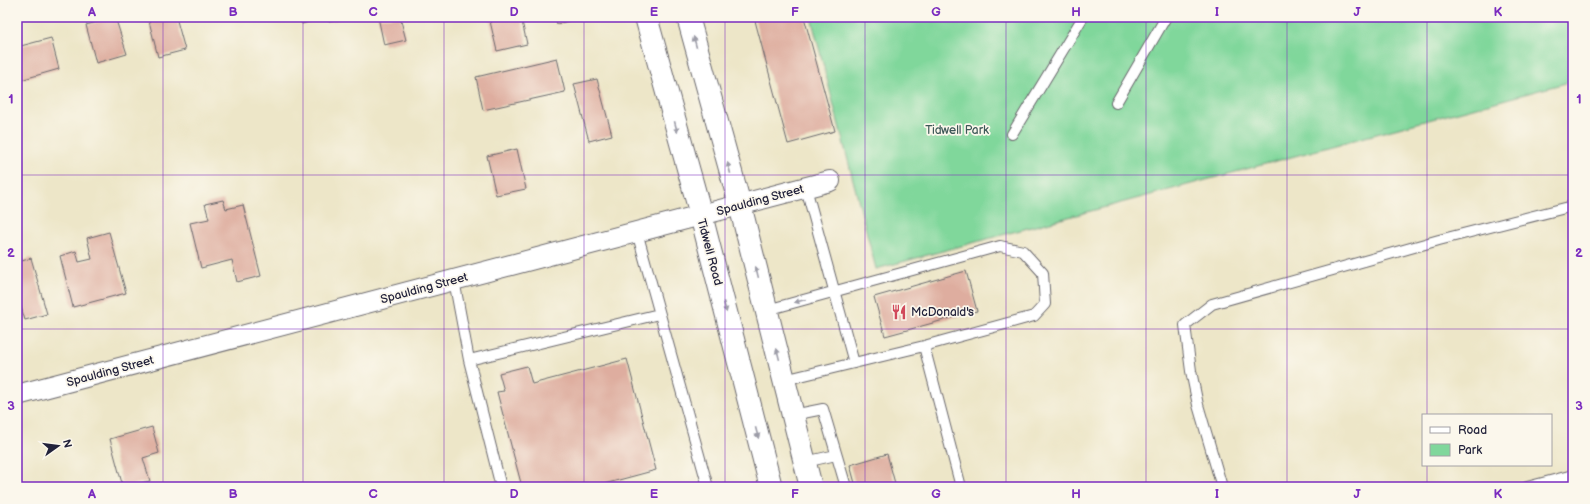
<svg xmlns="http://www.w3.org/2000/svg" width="1590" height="504" viewBox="0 0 1590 504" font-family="'Balsamiq Sans',sans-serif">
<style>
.green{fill:#80d79b;stroke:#517c6b}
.building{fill:#dead9f}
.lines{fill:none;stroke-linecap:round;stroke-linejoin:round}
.lane-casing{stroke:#69676c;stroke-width:12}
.street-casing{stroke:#69676c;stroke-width:22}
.secondary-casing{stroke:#69676c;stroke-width:24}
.lane{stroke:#fff;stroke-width:10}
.street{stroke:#fff;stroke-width:20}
.secondary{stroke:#fff;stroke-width:22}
.oneway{fill:#9c9ca7}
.grid{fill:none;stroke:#7b2cbf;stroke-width:1;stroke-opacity:0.55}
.labels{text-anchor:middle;stroke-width:3.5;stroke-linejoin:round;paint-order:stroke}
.park-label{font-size:12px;fill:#3e5858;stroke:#fbf7ec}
.street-label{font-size:12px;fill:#22223b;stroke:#fbf7ec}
.poi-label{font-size:12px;fill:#22223b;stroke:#fbf7ec;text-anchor:start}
.neatline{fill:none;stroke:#7b2cbf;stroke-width:1.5}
.grid-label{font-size:13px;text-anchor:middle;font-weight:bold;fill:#7b2cbf}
</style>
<rect width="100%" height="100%" fill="#fbf7ec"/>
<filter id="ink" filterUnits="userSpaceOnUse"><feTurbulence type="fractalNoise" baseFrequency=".025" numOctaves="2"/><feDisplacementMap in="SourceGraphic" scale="8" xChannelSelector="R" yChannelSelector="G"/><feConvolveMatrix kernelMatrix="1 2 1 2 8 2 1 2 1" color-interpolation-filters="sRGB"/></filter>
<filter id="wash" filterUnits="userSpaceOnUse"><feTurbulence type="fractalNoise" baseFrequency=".012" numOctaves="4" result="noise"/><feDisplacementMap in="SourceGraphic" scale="16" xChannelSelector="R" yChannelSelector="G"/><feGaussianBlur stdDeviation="0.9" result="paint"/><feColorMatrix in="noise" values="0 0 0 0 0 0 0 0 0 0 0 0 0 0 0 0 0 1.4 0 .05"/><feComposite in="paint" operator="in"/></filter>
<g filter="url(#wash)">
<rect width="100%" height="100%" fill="#ede6c8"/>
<path class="green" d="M811,17H1573V81L876,269Z"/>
<g id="blocks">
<path class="building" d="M115,17L127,54L96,63L86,25Z
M148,17H176L185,50L158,57Z
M300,17H325L302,24Z
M328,17H346L329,22Z
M378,17H400L406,40L384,45Z
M489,17H521L527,44L497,51Z
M555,17H583L557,24Z
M754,17H804L835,131L788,144Z
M51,38L59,69L17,81V47Z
M557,58L565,92L483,110L476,77Z
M597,79L612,135L589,141L574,84Z
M517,149L526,189L496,195L487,156Z
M223,200L226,209L243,205L261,276L237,282L232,260L201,268L190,223L209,219L205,204Z
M109,232L126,293L73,307L60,256L76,251L79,262L92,259L87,238Z
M17,243L22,261L31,258L47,314L25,320L21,307L17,308Z
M966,271L977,311L885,336L874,297Z
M627,359L656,470L593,487H522L497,392L504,391L499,373L527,366L532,384Z
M152,427L159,453L143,458L150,481L123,487L110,439Z
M887,454L896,487H856L850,465Z"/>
</g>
</g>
<g filter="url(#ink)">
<use href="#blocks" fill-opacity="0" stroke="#69676c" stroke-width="1"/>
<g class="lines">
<defs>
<path id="lane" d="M1116,103L1166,17
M1012,134L1083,17
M806,188L854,363
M637,232L708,487
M454,280L469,360L501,487
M767,310L1000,246L1023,251L1043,273L1045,304L1034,316L924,346L961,487
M469,360L659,314
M784,380L924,346
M793,415L823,409L846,487
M805,462L836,455
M1222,487L1198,405L1191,371L1185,325L1212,304L1439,240L1573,206
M1527,487L1573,475"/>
<path id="street" d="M17,395L830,181"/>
<path id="secondary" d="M646,17L701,215L771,487
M688,17L740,205L811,487"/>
</defs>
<use href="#lane" class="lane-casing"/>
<use href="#street" class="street-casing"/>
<use href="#secondary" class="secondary-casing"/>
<use href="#lane" class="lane"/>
<use href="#street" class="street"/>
<use href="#secondary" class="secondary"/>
</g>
<defs><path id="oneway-solid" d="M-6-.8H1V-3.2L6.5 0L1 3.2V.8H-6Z"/></defs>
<g class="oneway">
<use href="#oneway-solid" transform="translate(695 42) rotate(-105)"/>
<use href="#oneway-solid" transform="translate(676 127) rotate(75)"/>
<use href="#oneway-solid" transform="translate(729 168) rotate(-105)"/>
<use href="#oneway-solid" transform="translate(757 272) rotate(-104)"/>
<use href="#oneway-solid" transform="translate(800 301) rotate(165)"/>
<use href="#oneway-solid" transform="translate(725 307) rotate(75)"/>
<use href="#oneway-solid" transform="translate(778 354) rotate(-104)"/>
<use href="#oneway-solid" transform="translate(757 433) rotate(75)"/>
</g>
</g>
<path class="grid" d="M163,17V487M303,17V487M444,17V487M584,17V487M725,17V487M865,17V487M1006,17V487M1146,17V487M1287,17V487M1427,17V415M17,175H1573M17,329H1573M1427,465V487"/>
<defs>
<symbol id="restaurant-bare" viewBox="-9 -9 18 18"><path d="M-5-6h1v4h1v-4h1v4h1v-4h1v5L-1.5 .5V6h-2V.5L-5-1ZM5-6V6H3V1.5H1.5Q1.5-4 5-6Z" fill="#d1495b" stroke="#fbf7ec" stroke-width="2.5" paint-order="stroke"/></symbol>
</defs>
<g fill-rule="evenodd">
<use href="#restaurant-bare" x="888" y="301" width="22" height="22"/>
</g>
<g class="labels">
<g class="park-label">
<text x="957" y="134">Tidwell Park</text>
</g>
<g class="street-label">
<text transform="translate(760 200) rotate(-15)" y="4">Spaulding Street</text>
<text transform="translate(710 252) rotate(75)" y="4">Tidwell Road</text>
<text transform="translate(424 288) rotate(-15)" y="4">Spaulding Street</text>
<text transform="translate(110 371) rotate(-15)" y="4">Spaulding Street</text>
</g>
<g class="poi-label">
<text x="911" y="316">McDonald's</text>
</g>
</g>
<rect width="1590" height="504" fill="none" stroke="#fbf7ec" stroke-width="44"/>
<rect x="1422" y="414" width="130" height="52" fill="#fbf7ec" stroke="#a4a2a5"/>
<rect x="1430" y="427" width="20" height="6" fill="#ffffff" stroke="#a4a2a5"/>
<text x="1458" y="434" font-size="12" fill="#22223b">Road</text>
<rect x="1430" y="444" width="20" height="12" fill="#80d79b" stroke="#a4a2a5"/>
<text x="1458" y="454" font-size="12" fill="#22223b">Park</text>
<g transform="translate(58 446) rotate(76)" stroke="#fbf7ec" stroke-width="3" paint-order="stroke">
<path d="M0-3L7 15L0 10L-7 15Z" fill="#22223b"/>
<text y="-6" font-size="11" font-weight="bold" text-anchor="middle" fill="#22223b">N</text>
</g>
<rect x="22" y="22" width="1546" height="460" class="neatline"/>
<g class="grid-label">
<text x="92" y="16">A</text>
<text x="233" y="16">B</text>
<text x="373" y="16">C</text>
<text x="514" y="16">D</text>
<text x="654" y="16">E</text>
<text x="795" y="16">F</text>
<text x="936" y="16">G</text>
<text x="1076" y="16">H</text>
<text x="1217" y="16">I</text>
<text x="1357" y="16">J</text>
<text x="1498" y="16">K</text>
<text x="11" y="103">1</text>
<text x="1579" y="103">1</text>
<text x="11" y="257">2</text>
<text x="1579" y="257">2</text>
<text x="11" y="410">3</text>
<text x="1579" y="410">3</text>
<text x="92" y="498">A</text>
<text x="233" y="498">B</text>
<text x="373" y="498">C</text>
<text x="514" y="498">D</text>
<text x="654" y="498">E</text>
<text x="795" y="498">F</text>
<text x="936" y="498">G</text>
<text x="1076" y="498">H</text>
<text x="1217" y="498">I</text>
<text x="1357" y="498">J</text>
<text x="1498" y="498">K</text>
</g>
</svg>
